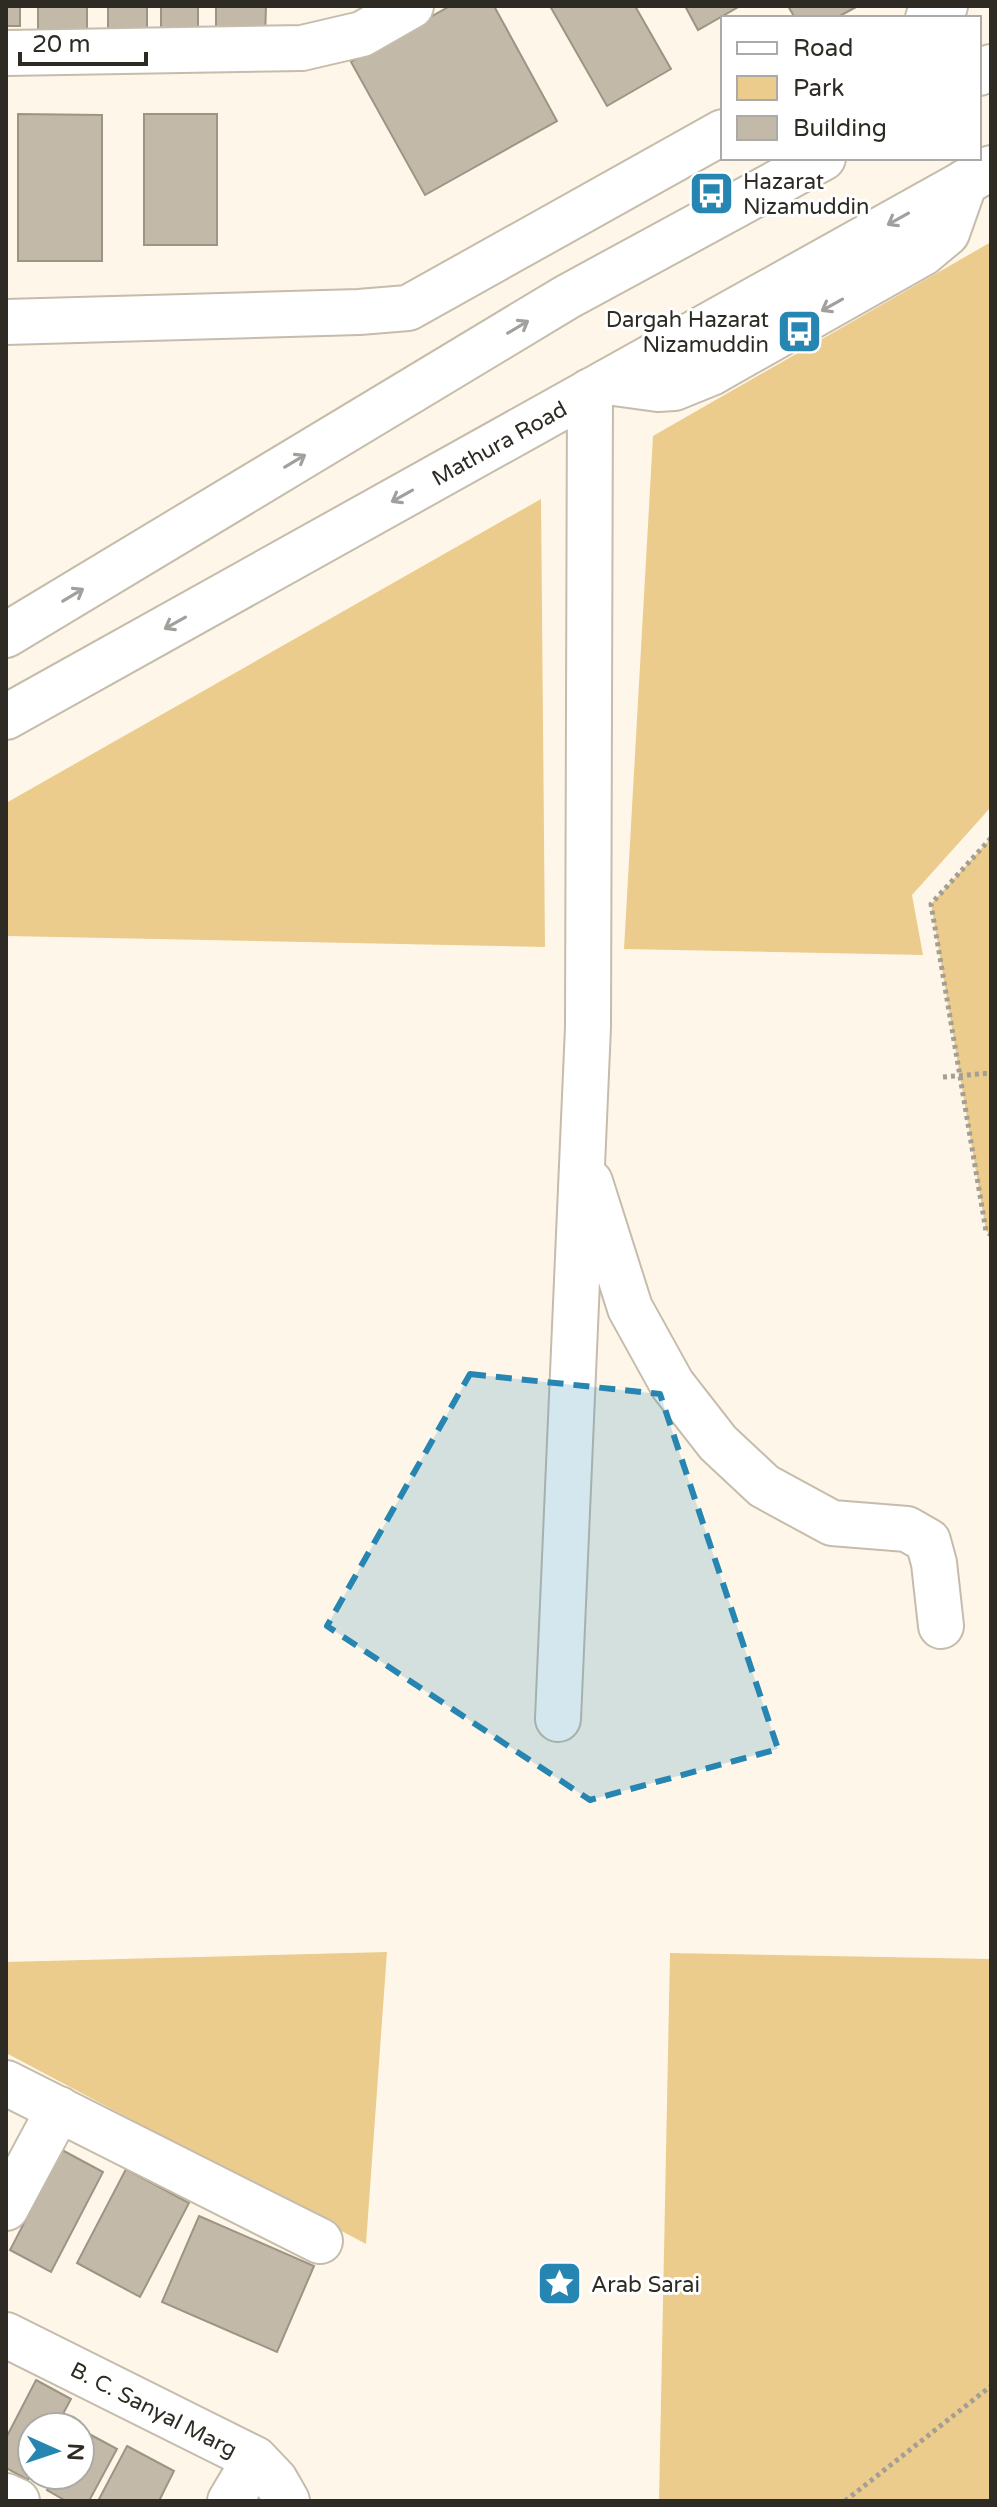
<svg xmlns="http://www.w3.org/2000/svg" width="997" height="2507" viewBox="0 0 997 2507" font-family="'Varela Round',sans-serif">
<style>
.green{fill:#ebcc8d}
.building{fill:#c2b9a8;stroke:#9d9484;stroke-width:2}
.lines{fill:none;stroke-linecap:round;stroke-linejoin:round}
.minor-casing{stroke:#c5bcab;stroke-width:48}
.major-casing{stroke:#c5bcab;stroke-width:48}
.path{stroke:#a49f94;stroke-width:5;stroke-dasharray:4 4;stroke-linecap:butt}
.minor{stroke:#fff;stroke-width:44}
.major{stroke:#fff;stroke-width:44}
.oneway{stroke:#a1a09c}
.marked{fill:#2785b1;fill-opacity:0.2;stroke:#2785b1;stroke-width:6;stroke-dasharray:16 10;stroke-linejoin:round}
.labels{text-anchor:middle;stroke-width:6;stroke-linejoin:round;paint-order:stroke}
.poi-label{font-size:22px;fill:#2e2b24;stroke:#fff;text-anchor:start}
.street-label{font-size:22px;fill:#2e2b24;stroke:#fff}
</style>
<rect width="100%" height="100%" fill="#fef7e9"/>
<path class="green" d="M991,242V807L912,895L923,955L624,949L653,436Z
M541,499L545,947L6,936V803Z
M991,838V1235L986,1231L931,904Z
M387,1952L366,2244L6,2053V1962Z
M670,1953L991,1959V2501H659Z"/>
<path class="building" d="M6,6H20V26H6Z
M38,6H87V31H38Z
M108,6H147V40H108Z
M161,6H198V44H161Z
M216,6H266L265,39L216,38Z
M450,6H494L557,121L425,195L351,62Z
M550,6H635L671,69L607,106Z
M685,6H740L698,30Z
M788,6H858L836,18H795Z
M18,114L102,115V261H18Z
M144,114H217V245H144Z
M62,2150L103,2172L51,2272L10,2250Z
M126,2169L189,2203L140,2297L77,2263Z
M199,2216L314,2266L277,2352L162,2302Z
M36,2380L71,2399L56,2427H32V2473L28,2480L6,2468V2438Z
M80,2429L117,2449L89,2501H66L47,2490L55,2475H80Z
M127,2446L174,2471L159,2501H98Z"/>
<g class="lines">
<defs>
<path id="minor" d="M928,18L945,6
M6,53L302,48L362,34L411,6
M6,322L359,312L408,308L723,132
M607,382L658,389L674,388L711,373L923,253L947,233L965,182
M590,1182L630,1308L672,1384L718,1443L764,1486L832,1523L907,1529L928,1541L934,1563L941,1626
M558,1719L588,1027L590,391
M6,2083L320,2241
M6,2208L59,2109
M6,2335L255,2459L275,2480L287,2501
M6,2496L17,2501
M230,2501L255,2459"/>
<path id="major" d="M979,73L991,67
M6,635L567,297L823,158
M6,717L991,168"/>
</defs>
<use href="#minor" class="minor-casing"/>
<use href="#major" class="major-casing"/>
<path class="path" d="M991,838L931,904L986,1231L991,1235
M943,1077L991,1073
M845,2501L991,2386"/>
<use href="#minor" class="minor"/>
<use href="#major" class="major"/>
</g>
<defs><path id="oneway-shaft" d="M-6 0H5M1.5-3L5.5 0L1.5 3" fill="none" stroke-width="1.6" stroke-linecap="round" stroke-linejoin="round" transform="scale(2)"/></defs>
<g class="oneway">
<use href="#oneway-shaft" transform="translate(898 219) rotate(151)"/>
<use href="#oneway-shaft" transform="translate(832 305) rotate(151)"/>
<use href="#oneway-shaft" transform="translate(518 327) rotate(-31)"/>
<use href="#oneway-shaft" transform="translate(295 461) rotate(-31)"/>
<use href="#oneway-shaft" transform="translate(402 496) rotate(151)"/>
<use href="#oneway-shaft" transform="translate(73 595) rotate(-31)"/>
<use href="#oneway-shaft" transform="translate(175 623) rotate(151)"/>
</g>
<path class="marked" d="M470,1374L660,1394L778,1749L590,1800L327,1626Z"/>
<defs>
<symbol id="bus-square" viewBox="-11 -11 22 22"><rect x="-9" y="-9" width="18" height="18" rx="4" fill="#2785b1" stroke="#fff"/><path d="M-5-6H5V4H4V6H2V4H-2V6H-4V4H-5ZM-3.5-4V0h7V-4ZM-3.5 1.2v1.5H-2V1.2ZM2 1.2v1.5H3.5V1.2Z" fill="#fff"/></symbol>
<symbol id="sight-square" viewBox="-11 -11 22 22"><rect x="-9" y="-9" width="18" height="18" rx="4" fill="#2785b1" stroke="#fff"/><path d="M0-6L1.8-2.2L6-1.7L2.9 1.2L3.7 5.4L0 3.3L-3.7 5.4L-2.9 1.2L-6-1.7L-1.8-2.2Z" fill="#fff"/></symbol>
</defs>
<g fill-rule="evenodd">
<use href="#bus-square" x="686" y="168" width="51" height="51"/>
<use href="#bus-square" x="774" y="306" width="51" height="51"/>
<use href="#sight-square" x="534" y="2258" width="51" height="51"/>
</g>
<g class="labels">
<g class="poi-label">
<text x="743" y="189">Hazarat<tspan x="743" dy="25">Nizamuddin</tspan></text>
<text x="769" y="327" text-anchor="end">Dargah Hazarat<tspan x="769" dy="25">Nizamuddin</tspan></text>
<text x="591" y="2292">Arab Sarai</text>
</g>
<g class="street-label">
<text transform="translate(499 443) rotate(-29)" y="8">Mathura Road</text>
<text transform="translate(154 2409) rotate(27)" y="8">B. C. Sanyal Marg</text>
</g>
</g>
<rect width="997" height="2507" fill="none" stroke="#2e2b24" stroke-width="16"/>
<rect x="721" y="16" width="260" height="144" fill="#ffffff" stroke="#abaaa7" stroke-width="2"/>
<rect x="737" y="42" width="40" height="12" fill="#ffffff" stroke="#abaaa7" stroke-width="2"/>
<text x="793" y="56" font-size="24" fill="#2e2b24">Road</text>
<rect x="737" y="76" width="40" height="24" fill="#ebcc8d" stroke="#abaaa7" stroke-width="2"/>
<text x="793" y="96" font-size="24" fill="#2e2b24">Park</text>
<rect x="737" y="116" width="40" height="24" fill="#c2b9a8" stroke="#abaaa7" stroke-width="2"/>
<text x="793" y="136" font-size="24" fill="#2e2b24">Building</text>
<g transform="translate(56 2451) rotate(93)"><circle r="38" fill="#ffffff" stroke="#abaaa7" stroke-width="2"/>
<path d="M0-6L14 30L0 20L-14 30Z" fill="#2785b1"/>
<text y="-12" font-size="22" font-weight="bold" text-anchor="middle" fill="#2e2b24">N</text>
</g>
<path d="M20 52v12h126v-12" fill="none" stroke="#2e2b24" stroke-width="4"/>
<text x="32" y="52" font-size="24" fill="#2e2b24" stroke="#ffffff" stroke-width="6" paint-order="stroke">20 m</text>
</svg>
